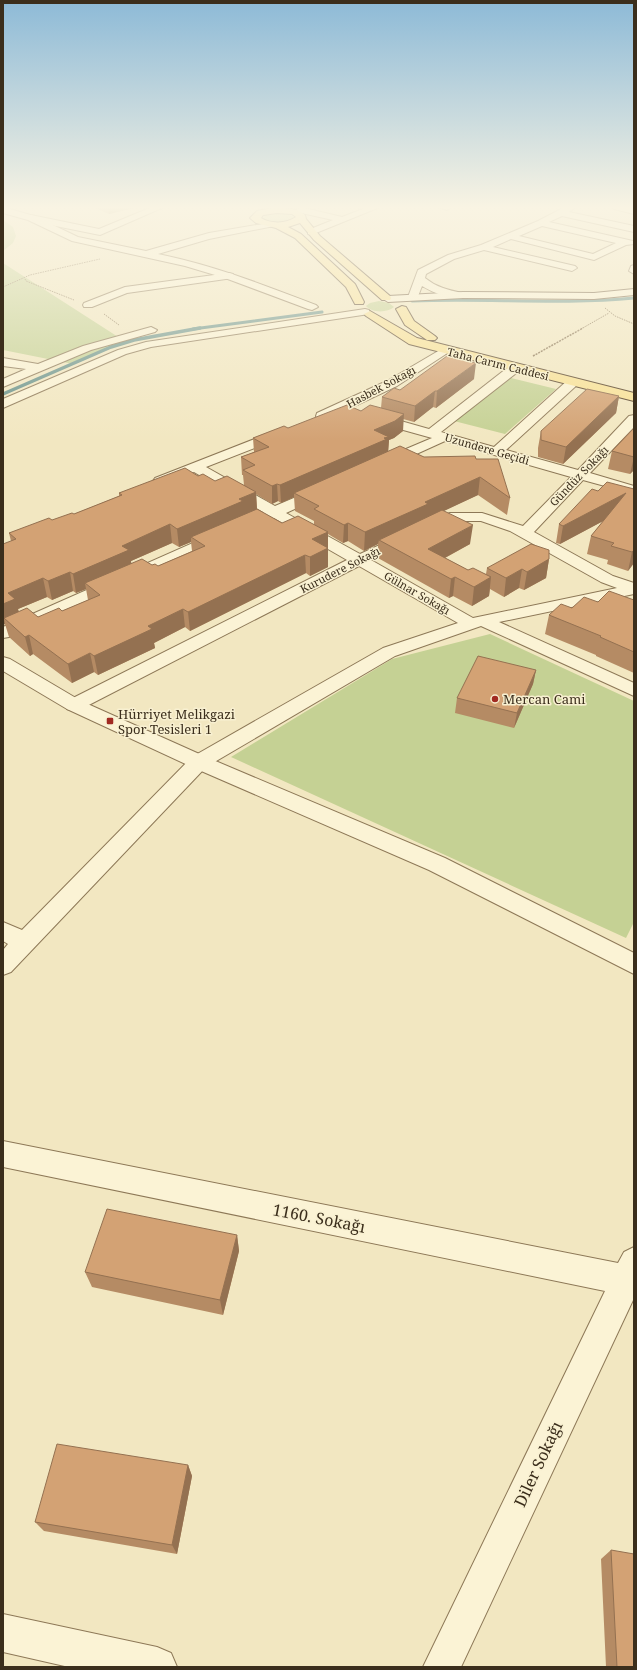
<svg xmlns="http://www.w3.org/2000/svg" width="637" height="1670" viewBox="0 0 637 1670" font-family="'Noto Serif',serif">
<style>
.green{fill:#c5d194}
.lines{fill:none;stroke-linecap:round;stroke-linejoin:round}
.stream-far1{stroke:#6a938c;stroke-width:3}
.stream{stroke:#6a938c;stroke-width:3.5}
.minor-casing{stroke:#8d7857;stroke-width:2}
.tertiary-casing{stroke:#8d7857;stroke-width:2}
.secondary-casing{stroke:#6f583a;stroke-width:2}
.primary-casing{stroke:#5a452c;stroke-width:2}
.path-far1{stroke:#8d7857;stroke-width:1;stroke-dasharray:1.5 1;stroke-linecap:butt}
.path{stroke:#8d7857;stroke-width:1.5;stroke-dasharray:2 1;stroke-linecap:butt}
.minor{fill:#fbf3d5;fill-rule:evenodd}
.tertiary{fill:#fbf3d5;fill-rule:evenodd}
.secondary{fill:#fbf3d5;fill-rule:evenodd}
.primary{fill:#f8e196;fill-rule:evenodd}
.wall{fill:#b58b64;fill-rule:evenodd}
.shaded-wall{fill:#947151}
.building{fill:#d3a274;stroke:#947151}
.poi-dot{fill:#a12a22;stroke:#f8f0d1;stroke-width:1.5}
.labels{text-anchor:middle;stroke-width:3;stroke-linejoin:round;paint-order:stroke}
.far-street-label{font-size:11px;fill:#3b2e1c;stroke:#f8f0d1}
.poi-label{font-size:13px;fill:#3b2e1c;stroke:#f8f0d1;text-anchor:start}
.near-street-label{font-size:16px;fill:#3b2e1c;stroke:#f8f0d1}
</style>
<rect width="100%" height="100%" fill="#f2e7c1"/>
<path class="green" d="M273,213H286L294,217C287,224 271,223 263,219L264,215Z
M3,220L13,227L16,236L13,243L3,251Z
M3,263L126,342L73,364L3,350Z
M379,301L389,303L394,307C387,313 372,313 366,306L370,303Z
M507,377L556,389L505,434L454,421Z
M490,634L634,701V922L626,938L231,757L392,659Z"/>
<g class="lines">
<path class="stream-far1" d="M412,301C486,298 560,305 634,298
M193,329L322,312"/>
<path class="stream" d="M3,394L111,347L134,340L200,328"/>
<defs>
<path id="minor" d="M152,207H164L100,235L31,221L27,218L31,215L99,229Z
M300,207L342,217L368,207H380L311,235L308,234V230L333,220L297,212L296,210Z
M438,207H451L447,210Z
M565,207H576L569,212L634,226V232L562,216L549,222L633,241L634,244L626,245L594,260L511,239L493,247L575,266L577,268L572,271L484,250L454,259L426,274L425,278C436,287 448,290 462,293L463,295L462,297C450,300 432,292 422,286L417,299H409L408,297L418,270L448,255L481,245L538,221ZM542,226L616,243L593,254L519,236Z
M613,207L634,208V214L614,209Z
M634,265V274L629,271L631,266Z
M229,273L233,274L234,276L233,278L127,293L92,307H84L83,305L84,303L125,287Z
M365,309L369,310L370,312L369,314L151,347L126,354L3,408V399L118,350L146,342Z
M151,327L157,330L155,332L91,350L3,387V379L26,369L3,366V358L38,364L83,346Z
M445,347L449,348L451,350L449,352L397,386L327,419H317L316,416L317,413L389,380Z
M515,364L521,368L519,371L441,432L494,447L569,379H577L579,382L577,385L506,450L578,470L629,416L634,415V427L590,473L634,486V494L583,480L534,532L613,576L634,583V594L499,622L634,683V696L481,626L395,656L206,767L11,972L3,975V950L8,944L3,941V922L22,930L192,757L383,648L458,623L359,566L81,709L74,711L67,709L65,705L67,701L347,560L274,518L9,637L3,638V627L263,512L194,472L160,485L155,484L153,481L155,478L280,429L287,433L285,436L206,467L275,506L315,489H325L327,492L325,495L286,513L360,554L450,513H482L523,526L571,477L445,441L390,466H380L378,463L380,460L432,438L371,421L370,418L376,414L429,429L511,365ZM452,521H481L510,531L601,582L617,588L473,618L371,560Z
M3,1141L618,1263L624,1252L634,1247V1298L461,1667H423L605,1291L3,1167Z"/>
<path id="tertiary" d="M3,207L34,216L78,237L146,251L209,233L274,222V226L209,239L158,254C213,265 264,285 316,305L318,307L312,310L308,309L225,278L185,266L72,241L28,220L3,213Z
M3,657L10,659L81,701L206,757L445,858L634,953V974L429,870L192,767L67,709L3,671Z
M3,1614L157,1647L171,1653L177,1667H69L3,1652Z"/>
<path id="secondary" d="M634,289V295L594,299L463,298L388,302L383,299L388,296L463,292L594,293Z"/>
<path id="primary" d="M277,207L298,210L305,215L306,219L320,236L390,296L391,298L390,300H382L314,240L300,223L288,227L301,234L355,284L364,302L363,304H355L346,287L295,238L276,228L256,223L250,218L257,211ZM277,213L292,214L296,217C286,224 271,224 261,218L263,215Z
M402,306L406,307L414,321L435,336L437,338L435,340H427L405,325L396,309Z
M370,311L417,338L634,393V401L409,344L366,316L364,314Z"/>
</defs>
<use href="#minor" class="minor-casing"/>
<use href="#tertiary" class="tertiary-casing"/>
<use href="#secondary" class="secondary-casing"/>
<use href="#primary" class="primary-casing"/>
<path class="path-far1" d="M25,279L26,281L74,300
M3,287L30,275L100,259
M605,308L615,316L634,324
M104,314L119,325
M581,329L609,313"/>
<path class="path" d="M533,356L583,328"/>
<use href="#minor" class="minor"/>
<use href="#tertiary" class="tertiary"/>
<use href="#secondary" class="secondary"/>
<use href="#primary" class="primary"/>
</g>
<path class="wall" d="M93,207H137L109,214Z
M474,379L436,408L433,407L414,422L403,419V431L394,438L389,440L388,451L424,457L476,459L510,498L507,515L478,495L443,511L470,544L445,558L468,570L486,574L487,568L549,559L546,578L524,590L519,588L504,597L490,589L489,596L472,606L453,596L449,598L378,558V544L364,551L348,541L343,543L328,534V567L310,576L306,573L190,631L185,627L154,643L155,648L98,675L94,672L72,683L33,654L30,656L9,637L5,624L3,625L11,541L9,533L74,514L119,496V493L198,476L215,481L244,485L243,475H242L241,457L254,452L253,438L288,428L361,411L381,408L382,397L400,390ZM256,494L272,504L278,501L281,503L294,497L295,511L314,521V524L282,523L257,509ZM191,542L192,551L158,566L131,563V561L172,543L179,547ZM86,589L88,600L62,611L38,617L19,612L18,609L47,597L52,600L73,591L76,593Z
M619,396L616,413L563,464L538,457V448L541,431Z
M634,428V470L630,474L608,469L612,451Z
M634,489V563L628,571L607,564L608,560L587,554L591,536L603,521L560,544L556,543L559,524Z
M634,600V673L596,656V655L545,634L549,615L572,608L598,602Z
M536,670L533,684L514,728L455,713L457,698Z
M237,1235L239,1251L223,1315L92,1287L85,1272Z
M188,1465L192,1476L177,1554L44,1531L35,1522Z
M611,1550L634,1667H606L601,1559Z"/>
<path class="shaded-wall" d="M109,207H137L109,214Z
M476,363L474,379L436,408L437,391Z
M435,391L433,407L414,422L415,406Z
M619,396L616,413L563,464L566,447Z
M404,414L403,431L394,438L389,440L388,454L294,493V497L281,503L280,485L374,430Z
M634,457V470L630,474Z
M480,477L478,495L427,519L379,540L378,544L364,551L365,532L425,502Z
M277,484L278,501L272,504V486Z
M256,492L257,510L191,537V542L179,547L177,529L239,499Z
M626,493L622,511L560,544L563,526Z
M348,523V541L343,543L344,525Z
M170,524L172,543L131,561L132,568L85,583L86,589L76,593L73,574L122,546Z
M473,525L470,544L428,567V549Z
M328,532V567L310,576V557L312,539Z
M634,550V563L628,571L632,552Z
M305,555L306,573L190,631L188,612Z
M549,559L546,578L524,590L527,572Z
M522,569L519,588L504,597L506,578Z
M70,572L73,591L52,600L48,581Z
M455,577L453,596L449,598L451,579Z
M491,577L489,596L472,606L474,587Z
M43,578L47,597L18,609L20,618H4L5,624L3,625V604L8,593Z
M183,609L185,627L154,643L155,648L98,675L94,656L148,626Z
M29,635L33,654L30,656L25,637Z
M90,653L94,672L72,683L68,664Z
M536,670L533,684L514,728L517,713Z
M237,1235L239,1251L223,1315L220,1300Z
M188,1465L192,1476L177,1554L172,1545Z"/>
<path class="building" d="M447,356L476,363L437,391H435L415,406L382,397L394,388L400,390Z
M587,389L619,396L566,447L541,440V431Z
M347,405L361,411L370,405L404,414L395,421L374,430L389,437L384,438L387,439L280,485L277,484L272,486L243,470L255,465L241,457L269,447L253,438L284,426L288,428Z
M634,428V457L612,451Z
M400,446L424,457L475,456L476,459H498L510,498L480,477L425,502L428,504L365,532L348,523L344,525L314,509L319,506L294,493Z
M185,468L198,476L203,474L215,481L227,476L256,492L239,499L243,501L177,529L170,524L122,546L129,550L73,574L70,572L48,581L43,578L8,593L15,599L3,604V544L16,539L9,533L49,518L52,520L72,513L74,514L122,495L119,493Z
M607,482L634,489V550L632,552L611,546L614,543L591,536L626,493L563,526L559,524L592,489L598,491Z
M257,509L282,523L298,516L328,532L312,539L328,548L310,557L305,555L188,612L183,609L148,626L152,629L94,656L90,653L68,664L29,635L25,637L4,618L27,608L38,617L59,608L62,611L100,595L85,583L142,559L152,565L155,564L158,566L205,546L191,537Z
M442,510L473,525L428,549L468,570L473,568L491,577L474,587L455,577L451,579L379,540Z
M531,544L549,550V559L527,572L522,569L506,578L487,568Z
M609,591L634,600V652L600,637L601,636L549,615L561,604L572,608L584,597L598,602Z
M478,656L536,670L517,713L457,698Z
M107,1209L237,1235L220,1300L85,1272Z
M57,1444L188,1465L172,1545L35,1522Z
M611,1550L634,1554V1667H617Z"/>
<linearGradient id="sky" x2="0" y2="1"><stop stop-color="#8dbad7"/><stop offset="0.47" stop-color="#f9f4e3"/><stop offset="1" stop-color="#f9f4e3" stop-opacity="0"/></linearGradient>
<rect width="637" height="441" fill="url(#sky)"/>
<g class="poi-dot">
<circle cx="495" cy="699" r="4"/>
<rect x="106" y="717" width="8" height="8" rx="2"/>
</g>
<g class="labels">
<g class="far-street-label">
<text transform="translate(498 364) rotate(14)" y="4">Taha Carım Caddesi</text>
<text transform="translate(381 387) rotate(-28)" y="4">Hasbek Sokağı</text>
<text transform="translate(487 449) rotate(16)" y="4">Uzundere Geçidi</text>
<text transform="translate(579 476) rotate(-46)" y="4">Gündüz Sokağı</text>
<text transform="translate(340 570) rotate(-27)" y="4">Kurudere Sokağı</text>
<text transform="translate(417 593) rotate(30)" y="4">Gülnar Sokağı</text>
</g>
<g class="poi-label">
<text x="503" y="704">Mercan Cami</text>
<text x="118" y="719">Hürriyet Melikgazi<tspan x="118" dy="15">Spor Tesisleri 1</tspan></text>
</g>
<g class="near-street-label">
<text transform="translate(319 1218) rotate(11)" y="6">1160. Sokağı</text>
<text transform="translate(538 1464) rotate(-65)" y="6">Diler Sokağı</text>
</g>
</g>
<rect width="637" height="1670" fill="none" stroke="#3b2e1c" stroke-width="8"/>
</svg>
